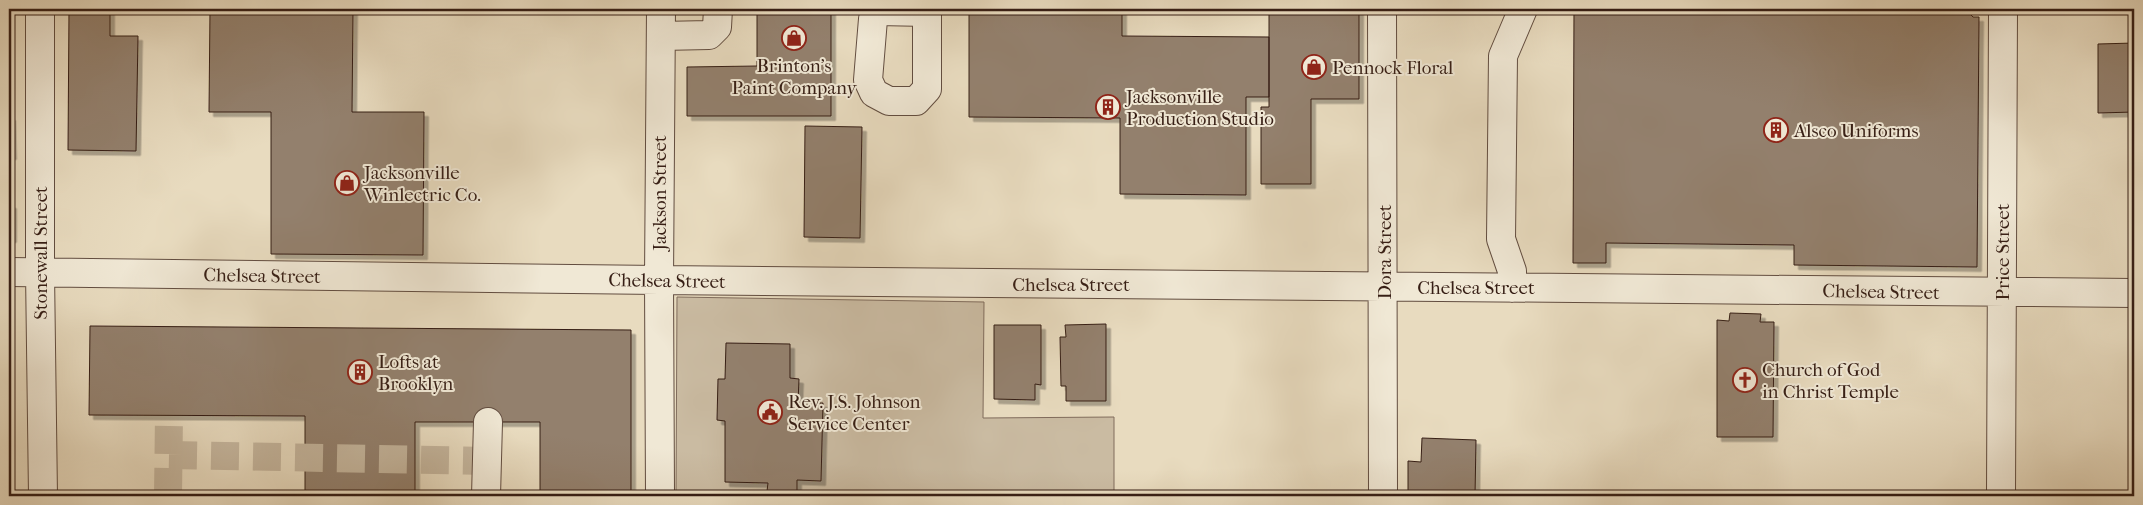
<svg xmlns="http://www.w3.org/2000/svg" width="2143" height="505" viewBox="0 0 2143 505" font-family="'IM FELL French Canon',serif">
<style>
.green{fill:#cabba2;stroke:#806c5c}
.building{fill:#93806d;stroke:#361e15;filter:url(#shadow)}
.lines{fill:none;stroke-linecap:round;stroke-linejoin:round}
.minor-tunnel{stroke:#c4b59d;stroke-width:28;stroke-dasharray:28 14;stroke-linecap:butt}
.minor-casing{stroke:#624d40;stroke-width:30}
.minor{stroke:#f0e8d5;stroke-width:28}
.labels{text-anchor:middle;stroke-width:4;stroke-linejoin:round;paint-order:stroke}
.poi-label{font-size:19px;fill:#361e15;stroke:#f0e8d5;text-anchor:start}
.street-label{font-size:19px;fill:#361e15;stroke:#f0e8d5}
</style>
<defs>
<filter id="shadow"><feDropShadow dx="4.5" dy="4.5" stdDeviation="0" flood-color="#0004"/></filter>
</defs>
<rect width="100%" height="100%" fill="#e8dbbf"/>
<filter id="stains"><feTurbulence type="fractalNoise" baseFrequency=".004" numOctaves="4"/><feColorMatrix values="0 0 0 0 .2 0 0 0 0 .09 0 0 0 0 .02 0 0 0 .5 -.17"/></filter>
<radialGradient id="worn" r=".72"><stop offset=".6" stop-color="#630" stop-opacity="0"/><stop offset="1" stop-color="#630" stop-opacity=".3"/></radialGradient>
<path class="green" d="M677,297L984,302L983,418L1114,417V496H676Z"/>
<path class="building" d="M69,9H110V36H138L136,151L68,150Z
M210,9H353L352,112H424L423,255L271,254V112H209Z
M757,9H831V116H687V67L757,66Z
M969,9H1122V36L1269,37V97H1246V195L1120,194V118L969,117Z
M1269,9H1359V99H1311V184H1261V107H1269Z
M1574,9H1965L1973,17H1979L1977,267L1794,265V245L1606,243V263H1573Z
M2134,43V112L2098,113V44Z
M9,116H11L12,155H9Z
M805,126L862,127L860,238L804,237Z
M9,204H12V238H9Z
M1730,313L1761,314L1760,322H1774L1773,437H1717V320L1729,321Z
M1106,324V401H1066V386H1061L1060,337H1066L1065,325Z
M994,325H1041V385L1035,384V400L994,399Z
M90,326L631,330V496H540V422H415V496H305V416L89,415Z
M726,343L790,344V378L799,379L798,403H823L821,481L797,480V492L767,491L768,483L725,482V421L717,420L718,379H725Z
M1422,438L1476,440L1475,496H1408V461L1421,462Z"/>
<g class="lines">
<path class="minor-tunnel" d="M169,455L487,461
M168,496L169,415"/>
<defs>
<path id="minor" d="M40,9V272L43,496
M1382,9L1383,496
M878,11L927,12V89L916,101H889L874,93L868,80L873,19Z
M661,36L709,35L717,27L718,9
M9,272L659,280L2134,293
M1512,288V271L1501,239L1503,56L1523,9
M486,496L488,422
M660,496L659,280L661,9
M2001,496L2003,9"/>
</defs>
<use href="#minor" class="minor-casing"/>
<use href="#minor" class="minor"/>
</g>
<defs>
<symbol id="shop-ring" viewBox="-11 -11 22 22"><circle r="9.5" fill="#f0e8d5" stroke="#8f2418" stroke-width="1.5"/><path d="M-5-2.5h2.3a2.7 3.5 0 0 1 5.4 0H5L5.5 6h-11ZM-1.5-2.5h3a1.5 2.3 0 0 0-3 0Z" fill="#8f2418"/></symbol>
<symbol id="building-ring" viewBox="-11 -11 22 22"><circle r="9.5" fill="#f0e8d5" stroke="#8f2418" stroke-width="1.5"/><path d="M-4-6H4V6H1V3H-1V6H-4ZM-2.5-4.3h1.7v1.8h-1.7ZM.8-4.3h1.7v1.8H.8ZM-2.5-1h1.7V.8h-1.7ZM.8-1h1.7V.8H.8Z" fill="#8f2418"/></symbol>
<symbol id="church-ring" viewBox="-11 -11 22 22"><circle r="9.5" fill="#f0e8d5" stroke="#8f2418" stroke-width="1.5"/><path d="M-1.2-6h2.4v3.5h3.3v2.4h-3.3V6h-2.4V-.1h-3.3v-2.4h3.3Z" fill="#8f2418"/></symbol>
<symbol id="civic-ring" viewBox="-11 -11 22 22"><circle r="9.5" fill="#f0e8d5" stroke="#8f2418" stroke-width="1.5"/><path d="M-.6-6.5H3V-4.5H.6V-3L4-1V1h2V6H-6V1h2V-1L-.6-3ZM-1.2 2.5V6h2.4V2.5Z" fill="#8f2418"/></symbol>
</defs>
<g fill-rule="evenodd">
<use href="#shop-ring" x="780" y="24" width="28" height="28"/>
<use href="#shop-ring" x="1300" y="53" width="28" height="28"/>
<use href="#building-ring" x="1094" y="93" width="28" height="28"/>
<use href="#building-ring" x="1762" y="116" width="28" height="28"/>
<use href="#shop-ring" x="333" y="169" width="28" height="28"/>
<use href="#building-ring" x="346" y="358" width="28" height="28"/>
<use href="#church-ring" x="1731" y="366" width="28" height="28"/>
<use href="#civic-ring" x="756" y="398" width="28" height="28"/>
</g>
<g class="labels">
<g class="poi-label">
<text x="794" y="72" text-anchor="middle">Brinton's<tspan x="794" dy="22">Paint Company</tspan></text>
<text x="1332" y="74">Pennock Floral</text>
<text x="1126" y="103">Jacksonville<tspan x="1126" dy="22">Production Studio</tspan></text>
<text x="1794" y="137">Alsco Uniforms</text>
<text x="364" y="179">Jacksonville<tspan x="364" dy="22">Winlectric Co.</tspan></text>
<text x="378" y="368">Lofts at<tspan x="378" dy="22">Brooklyn</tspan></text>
<text x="1762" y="376">Church of God<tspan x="1762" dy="22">in Christ Temple</tspan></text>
<text x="788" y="408">Rev. J.S. Johnson<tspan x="788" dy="22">Service Center</tspan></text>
</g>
<g class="street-label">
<text transform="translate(659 193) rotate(-90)" y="7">Jackson Street</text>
<text transform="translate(1384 252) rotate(-90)" y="7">Dora Street</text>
<text transform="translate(2002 252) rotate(-90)" y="7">Price Street</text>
<text transform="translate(40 253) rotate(-90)" y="7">Stonewall Street</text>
<text transform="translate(262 275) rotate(1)" y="7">Chelsea Street</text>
<text transform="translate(667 280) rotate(1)" y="7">Chelsea Street</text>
<text x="1071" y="291">Chelsea Street</text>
<text x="1476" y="294">Chelsea Street</text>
<text transform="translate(1881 291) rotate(1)" y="7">Chelsea Street</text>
</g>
</g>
<rect width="2143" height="505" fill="none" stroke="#e8dbbf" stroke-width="30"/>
<rect x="10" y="10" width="2123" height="485" fill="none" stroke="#361e15" stroke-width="2.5"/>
<rect x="15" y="15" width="2113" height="475" fill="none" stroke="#361e15"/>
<rect width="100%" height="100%" filter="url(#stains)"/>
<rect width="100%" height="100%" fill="url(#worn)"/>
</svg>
